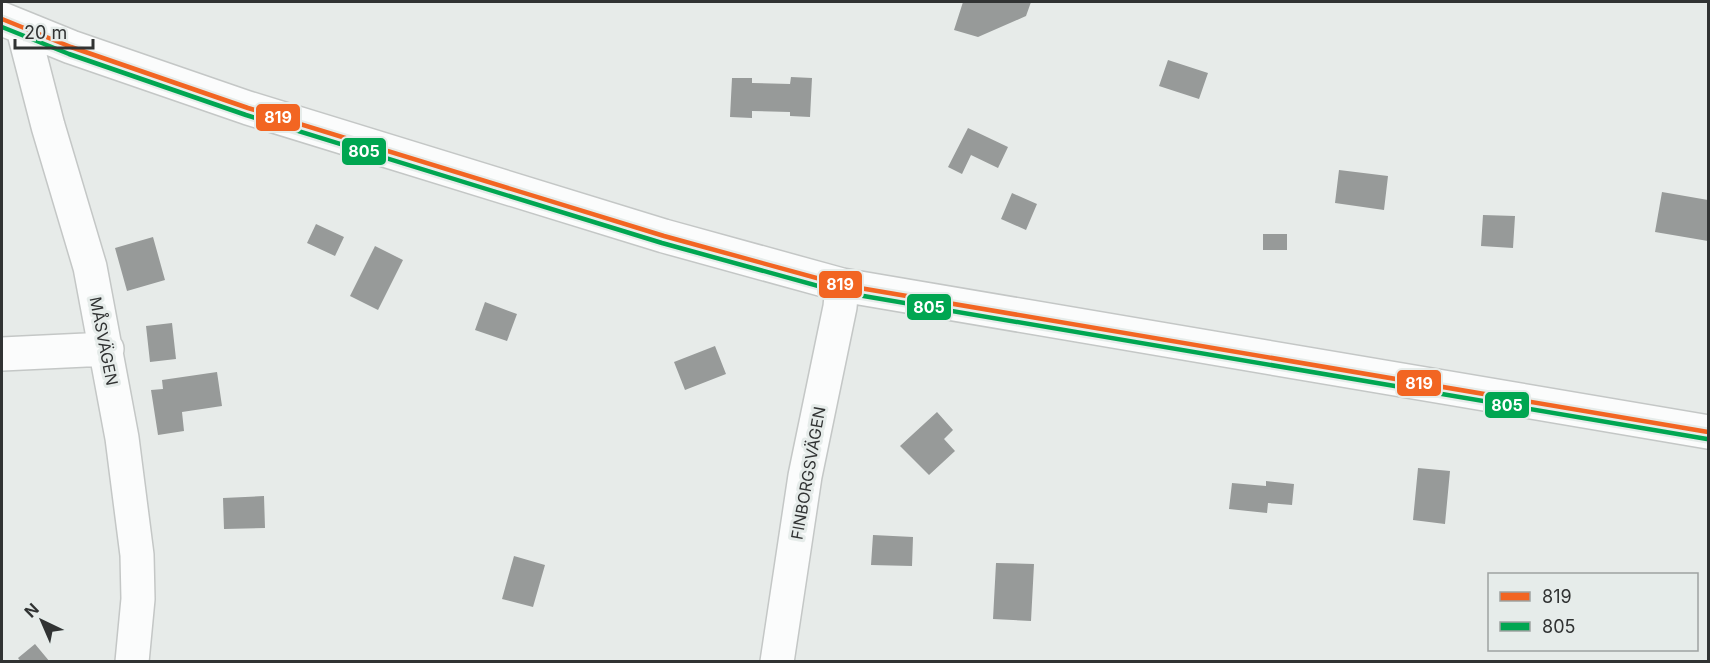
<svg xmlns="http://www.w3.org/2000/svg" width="1710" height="663" viewBox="0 0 1710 663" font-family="Inter,sans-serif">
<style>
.building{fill:#979a99}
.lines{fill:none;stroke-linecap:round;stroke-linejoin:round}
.minor-casing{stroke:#c4c7c6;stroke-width:36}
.minor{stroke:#fbfcfc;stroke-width:33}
.bus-1-casing{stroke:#e6ecea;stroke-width:9}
.bus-2-casing{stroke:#e6ecea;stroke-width:9}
.bus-1{stroke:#f26522;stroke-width:4.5}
.bus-2{stroke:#00a651;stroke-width:4.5}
.labels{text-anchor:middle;stroke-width:6;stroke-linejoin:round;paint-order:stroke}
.street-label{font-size:16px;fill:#313333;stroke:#e6ecea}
.line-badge{stroke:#e6ecea;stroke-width:2}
.badge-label{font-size:16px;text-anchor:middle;font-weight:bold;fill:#fff}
</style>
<rect width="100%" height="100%" fill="#e7ebe9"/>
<path class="building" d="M963,2H1031L1026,16L978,37L954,30Z
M1168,60L1208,73L1199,99L1159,86Z
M791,77L812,78L810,117L790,116V112L752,111V118L730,117L732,78H752V83L790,84Z
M968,128L1008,147L998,168L971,155L962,174L948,167Z
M1339,170L1388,176L1384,210L1335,203Z
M1662,192L1708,200V241L1655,232Z
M1012,193L1037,204L1026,230L1001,219Z
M1483,215L1515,216L1513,248L1481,246Z
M316,224L344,237L335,256L307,243Z
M1263,234H1287V250H1263Z
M153,237L165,280L127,291L115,248Z
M375,246L403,260L378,310L350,296Z
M485,302L517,314L507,341L475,330Z
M172,323L176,359L150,362L146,326Z
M715,346L726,374L685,390L674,362Z
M217,372L222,406L182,412L184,431L158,435L151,390L163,389L162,380Z
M937,412L953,430L944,439L955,451L929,475L900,446Z
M1418,468L1450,471L1445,524L1413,520Z
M1266,481L1294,484L1292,505L1268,503L1267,513L1229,509L1232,483L1266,486Z
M264,496L265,528L224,529L223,498Z
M873,535L913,537L912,566L871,565Z
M514,556L545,565L533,607L502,599Z
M996,563L1034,564L1031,621L993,619Z
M35,644L50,662H21L18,658Z"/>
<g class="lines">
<defs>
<path id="minor" d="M2,19L71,47L248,108L664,236L842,285L1708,432
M23,29L48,126L90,267L122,438L137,555L138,599L132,662
M2,354L107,349
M777,662L805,476L840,307L842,285"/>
</defs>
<use href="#minor" class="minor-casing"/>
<use href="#minor" class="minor"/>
<defs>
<path id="bus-1" d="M2,19L71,47L248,108L664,236L842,285L1708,432"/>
<path id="bus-2" d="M2,27L69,54L246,115L662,243L840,292L1707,439"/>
</defs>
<use href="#bus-1" class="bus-1-casing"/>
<use href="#bus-2" class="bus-2-casing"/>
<use href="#bus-1" class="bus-1"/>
<use href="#bus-2" class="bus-2"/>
</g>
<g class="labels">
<g class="street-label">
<text transform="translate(104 341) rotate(79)" y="6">MÅSVÄGEN</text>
<text transform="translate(808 473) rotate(-80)" y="6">FINBORGSVÄGEN</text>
</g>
</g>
<g class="line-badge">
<rect x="255" y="103" width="46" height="29" rx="6" fill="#f26522"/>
<rect x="341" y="137" width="46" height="29" rx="6" fill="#00a651"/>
<rect x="818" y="270" width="45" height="29" rx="6" fill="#f26522"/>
<rect x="906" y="293" width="46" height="28" rx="6" fill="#00a651"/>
<rect x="1396" y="369" width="46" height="28" rx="6" fill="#f26522"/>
<rect x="1484" y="391" width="46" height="28" rx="6" fill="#00a651"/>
</g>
<g class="badge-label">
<text x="278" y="123">819</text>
<text x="364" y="157">805</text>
<text x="840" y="290">819</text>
<text x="929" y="313">805</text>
<text x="1419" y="389">819</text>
<text x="1507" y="411">805</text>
</g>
<rect width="1710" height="663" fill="none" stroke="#313333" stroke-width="6"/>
<rect x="1488" y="573" width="210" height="78" fill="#e6ecea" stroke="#9ea2a1" stroke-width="1.5"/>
<rect x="1500" y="592" width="30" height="9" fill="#f26522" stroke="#9ea2a1" stroke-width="1.5"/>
<text x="1542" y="603" font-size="18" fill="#313333">819</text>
<rect x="1500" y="622" width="30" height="9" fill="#00a651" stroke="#9ea2a1" stroke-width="1.5"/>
<text x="1542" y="633" font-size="18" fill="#313333">805</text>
<g transform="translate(42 621) rotate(316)" stroke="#e6ecea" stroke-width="4.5" paint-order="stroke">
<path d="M0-4.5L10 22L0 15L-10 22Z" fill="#313333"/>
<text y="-9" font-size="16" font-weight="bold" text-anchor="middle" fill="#313333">N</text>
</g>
<path d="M15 39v9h78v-9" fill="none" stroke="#313333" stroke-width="3"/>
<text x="24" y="39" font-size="18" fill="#313333" stroke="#e6ecea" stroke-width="4.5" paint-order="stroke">20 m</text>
</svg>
